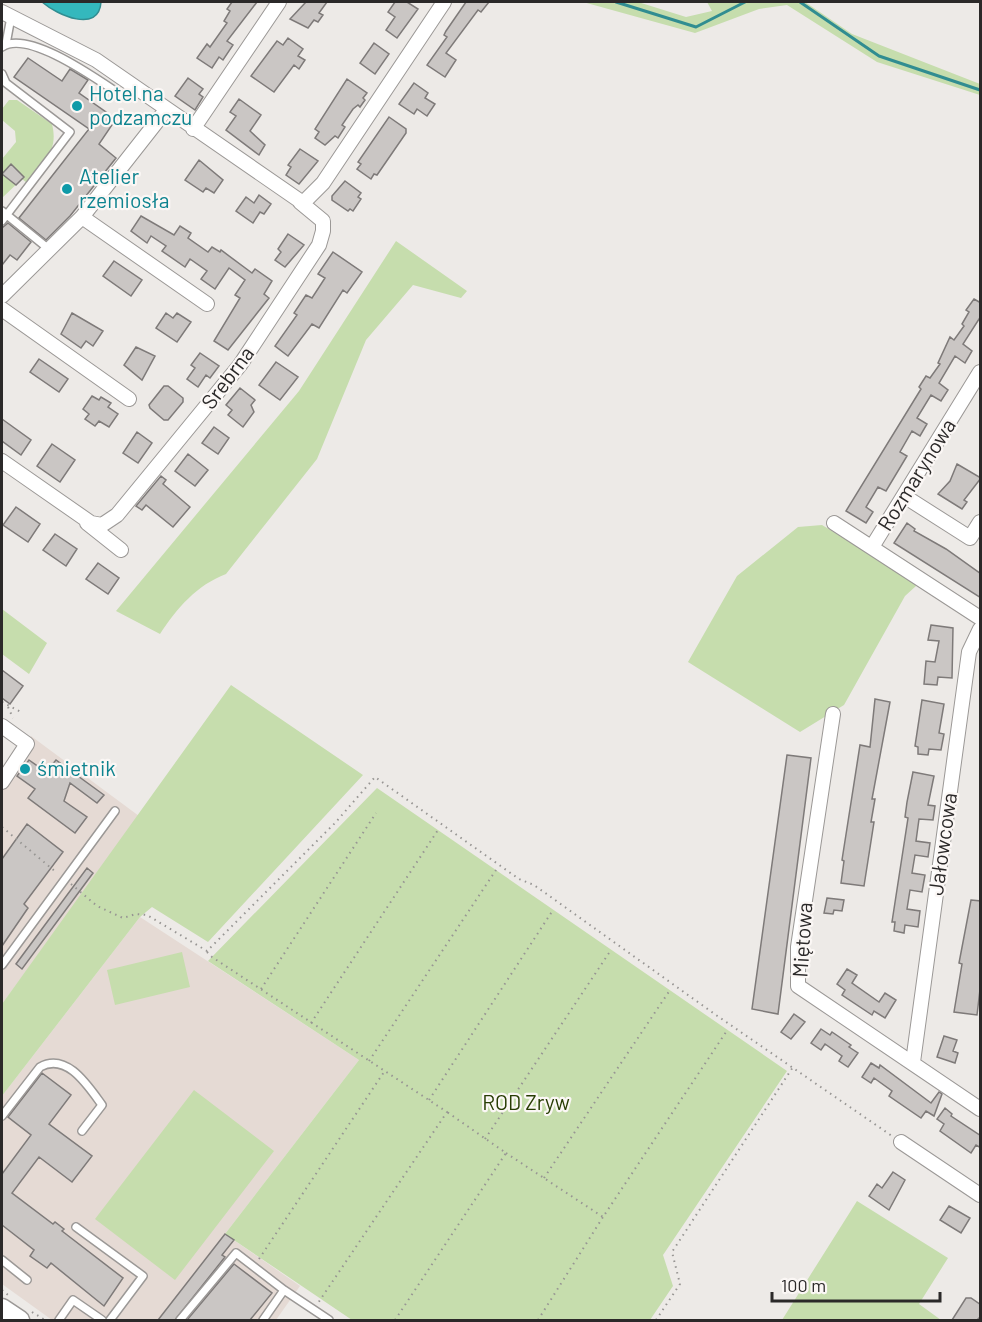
<svg xmlns="http://www.w3.org/2000/svg" width="982" height="1322" viewBox="0 0 982 1322" font-family="Barlow,sans-serif">
<style>
.built{fill:#e5dad4}
.green{fill:#c6ddad}
.water{fill:#34b8bd;stroke:#318d91;stroke-width:1.5}
.lines{fill:none;stroke-linecap:round;stroke-linejoin:round}
.stream{stroke:#318d91;stroke-width:3}
.building{fill:#cac6c4;stroke:#7e7a79;stroke-width:1.5}
.lane-casing{stroke:#9b9896;stroke-width:10}
.street-casing{stroke:#9b9896;stroke-width:16}
.secondary-casing{stroke:#9b9896;stroke-width:21}
.path{stroke:#979593;stroke-width:2;stroke-dasharray:1.5 4.5;stroke-linecap:butt}
.lane{stroke:#fff;stroke-width:7}
.street{stroke:#fff;stroke-width:14}
.secondary{stroke:#fff;stroke-width:18}
.culture-dot{fill:#0f9aa8;stroke:#fbf7f5;stroke-width:2}
.labels{text-anchor:middle;stroke-width:4.5;stroke-linejoin:round;paint-order:stroke}
.culture-label{font-size:21px;fill:#0d838f;stroke:#fbf7f5;text-anchor:start}
.street-label{font-size:21px;fill:#2b2929;stroke:#fbf7f5}
.park-label{font-size:21px;fill:#283d04;stroke:#fbf7f5}
</style>
<rect width="100%" height="100%" fill="#edeae7"/>
<path class="built" d="M31,736L139,816L2,1004V782Z
M140,917L359,1060L225,1234L300,1286L276,1320H52L2,1284V1096Z"/>
<path class="green" d="M583,2H638L686,17L712,11L707,2H805L852,34L980,84V95L877,62L787,5L759,9L695,33Z
M9,100H17L52,124C59,152 43,162 27,183L22,179L2,198V159L16,142L15,131L2,120V109Z
M396,241L467,291L461,298L413,285L366,340L317,459L226,574C197,585 177,608 160,634L116,611L299,391Z
M822,525L913,580L916,586L905,596L844,705L800,732L688,662L737,576L798,527Z
M2,609L47,643L29,674L2,654Z
M231,685L363,775L208,942L152,907L140,917L2,1096V1004Z
M377,788L787,1071L663,1255L673,1286L650,1320H352L225,1234L359,1060L208,961Z
M182,952L190,987L115,1005L107,970Z
M194,1090L274,1151L175,1280L95,1219Z
M857,1201L948,1258L919,1304L941,1320H782Z"/>
<path class="water" d="M42,2H101C99,34 57,15 42,2Z"/>
<g class="lines">
<path class="stream" d="M616,2L696,27L745,2
M800,2L879,56L980,90"/>
</g>
<path class="building" d="M232,2H257L227,41L233,45L223,60L219,57L212,68L197,58L207,44L210,47L227,23L224,21L230,11L227,9Z
M306,2H327L319,13L323,15L318,22L314,20L308,28L290,19Z
M395,2H407L418,9L397,38L386,30L395,17L388,12Z
M466,2H489L481,12L478,10L446,53L456,60L445,77L427,65L447,37L444,35L446,31Z
M288,38L303,49L298,56L305,60L299,69L294,65L274,92L251,76L277,41L283,45Z
M374,43L389,54L375,74L360,63Z
M28,58L62,81L70,69L88,80L79,93L116,119L99,144L116,158L70,216L46,240L19,218L89,129L14,77Z
M188,78L203,89L199,94L203,97L195,110L175,96Z
M347,79L367,93L363,98L365,100L360,107L358,105L353,109L342,125L345,127L338,138L335,136L325,145L315,138L319,132L315,129Z
M414,83L428,93L425,98L435,104L427,116L417,109L414,114L399,104Z
M239,99L261,115L250,131L265,145L259,155L226,130L236,116L230,112Z
M389,117L406,129V133L377,175L374,174L371,179L357,169L361,164L358,162Z
M300,149L318,161L299,184L286,175L291,167L288,165Z
M199,160L223,180L214,193L206,188L203,192L185,180Z
M11,164L24,177L16,185L2,174Z
M345,181L361,193L358,197L361,199L353,211L350,209L348,211L332,200V196Z
M259,195L271,204L264,214L260,212L253,223L236,211L246,197L254,203Z
M141,216L174,235L180,226L191,233L188,238L208,252L212,247L220,252L221,250L252,273L255,269L272,281L264,294L269,298L228,350L214,341L240,298L235,295L245,280L229,268L215,289L201,279L207,271L190,259L185,267L162,251L166,246L151,236L147,243L131,231Z
M8,223L31,242L17,260L10,255L2,265V228Z
M288,234L304,245L285,267L275,260L281,252L278,249Z
M333,252L362,272L347,293L343,290L319,328L312,324L288,356L275,346L297,315L294,313L306,295L312,298L325,278L318,274Z
M114,261L142,280L131,296L103,276Z
M974,299L981,303V316L963,344L972,351L965,363L955,356L939,383L948,390L941,401L931,395L917,418L927,424L920,436L912,431L900,452L907,456L886,491L878,487L866,507L873,512L866,523L846,511L921,389L919,387L926,376L930,378L940,364L938,363L950,337L954,340L964,326L962,324L969,312L966,310Z
M72,313L103,331L93,346L86,341L81,348L61,334Z
M166,313L173,318L177,313L191,322L177,342L156,328Z
M136,347L155,356L142,380L124,365Z
M200,353L219,366L210,378L206,375L198,387L187,379L195,368L191,365Z
M39,359L68,379L59,392L30,372Z
M276,362L298,377L280,400L259,385Z
M164,386H168L183,398V402L168,420H164L150,408L149,405Z
M240,388L255,400L251,405L254,412L243,427L228,415L232,410L226,405Z
M92,396L99,400L101,397L111,403L108,407L118,414L109,427L99,421L95,426L85,419L89,414L83,409Z
M2,419L31,440L21,455L2,441Z
M214,427L229,438L218,454L202,443Z
M137,432L152,443L138,463L123,453Z
M52,444L75,460L60,482L37,466Z
M188,454L208,470L195,486L175,471Z
M957,464L981,478L964,500L967,502L962,509L938,494L950,481Z
M161,476L166,480L163,484L190,507L173,527L146,505L142,510L136,506Z
M16,507L40,524L28,542L3,525Z
M907,523L915,529L914,531L946,549L981,574V598L894,543Z
M55,534L77,549L66,566L43,550Z
M98,563L119,578L108,594L86,579Z
M931,625L953,628L952,678L938,677L937,685L924,684L926,661L935,662L939,641L928,640Z
M2,670L23,686L10,704L2,698Z
M875,699L890,702L872,799H875L871,822H874L864,886L841,883L844,861L842,860L860,745L870,747Z
M922,700L944,704L939,733L944,734L941,750L929,749L928,755L918,754V747L915,746Z
M787,755L811,758L778,1014L752,1009Z
M29,760L46,772L56,760L104,795L97,803L70,783L64,801L87,817L75,833L28,798L35,789L17,776Z
M913,772L934,776L928,805L935,806L933,820L919,819L916,841L930,843L928,857L915,855L912,873L925,875L922,892L910,890L907,909L920,911L918,927L905,925L904,933L894,931L895,922H892L908,818L905,817L907,802Z
M27,824L63,852L24,904L28,908L2,946V859Z
M87,868L93,873L22,969L16,964Z
M827,898L844,900L842,911L834,910L833,914L824,913Z
M971,900L981,901V981L977,1015L954,1012L962,964L959,963Z
M847,969L857,975L852,983L879,1002L885,993L896,1000L885,1018L874,1011L872,1015L842,995L845,990L837,984Z
M794,1014L805,1022L791,1039L781,1032Z
M821,1029L830,1035L832,1032L851,1045L849,1047L858,1053L848,1067L839,1061L842,1056L825,1044L821,1050L811,1043Z
M944,1036L957,1040L953,1051L958,1053L955,1063L937,1057Z
M871,1063L879,1068L880,1065L931,1103L939,1092L942,1094L934,1116L926,1111L921,1118L889,1096L892,1091L874,1078L871,1083L862,1077Z
M42,1073L71,1095L49,1124L92,1156L72,1182L39,1157L12,1193L53,1224L55,1222L64,1229L62,1231L123,1278L104,1306L51,1263L47,1268L30,1256L34,1250L2,1225V1174L31,1135L8,1117Z
M945,1108L952,1114L951,1116L981,1136V1148L976,1145L971,1153L940,1131L944,1124L937,1119Z
M893,1172L905,1180L889,1210L869,1196L877,1184L882,1188Z
M949,1206L970,1218L961,1233L940,1220Z
M225,1234L234,1240L222,1255L225,1257L175,1320H158Z
M234,1264L272,1293L250,1320H187Z
M966,1298H971L981,1305V1316L977,1320H952Z"/>
<g class="lines">
<defs>
<path id="lane" d="M6,44L11,17
M2,47C28,29 98,80 121,95
M2,74L6,83L70,132L2,221
M2,211L50,250
M2,965L115,811
M2,1116L40,1067C67,1052 88,1086 102,1105L82,1131
M76,1227L143,1276L110,1320
M2,1260L27,1280
M284,1290L329,1320
M59,1320L73,1300L102,1320
M180,1320L236,1253L284,1290L263,1320"/>
<path id="street" d="M2,12L96,60L303,203L323,183L444,2
M193,129L279,2
M82,217L207,304
M2,296L82,217L166,110
M2,309L129,399
M2,461L91,523L102,525L117,515L240,365L319,245L323,231V221L300,202
M904,496L970,538L980,522
M87,523L121,550
M834,523L980,618
M872,547L980,372
M833,714L798,947V986L980,1109
M2,726L27,744L2,782
M913,1062L969,652L980,629
M901,1142L980,1195"/>
<path id="secondary" d="M2,1308L20,1320"/>
</defs>
<use href="#lane" class="lane-casing"/>
<use href="#street" class="street-casing"/>
<use href="#secondary" class="secondary-casing"/>
<path class="path" d="M2,702L21,712
M8,707L13,718
M2,827L57,873
M71,884L97,906L123,918L136,914L147,915L207,951L335,823L375,777L519,879L534,885L716,1015L892,1136
M207,952L212,957L447,1112L318,1303
M261,989L376,813
M311,1023L438,830
M369,1061L496,870
M429,1100L553,910
M485,1139L611,950
M506,1153L603,1217L726,1032
M544,1178L670,990
M259,1259L384,1072
M2,1290L8,1295
M32,1312L45,1320
M395,1320L506,1153L447,1112
M538,1320L603,1217
M656,1320L680,1284L672,1252L793,1067"/>
<use href="#lane" class="lane"/>
<use href="#street" class="street"/>
<use href="#secondary" class="secondary"/>
</g>
<g class="culture-dot">
<circle cx="77" cy="106" r="6"/>
<circle cx="67" cy="189" r="6"/>
<circle cx="25" cy="769" r="6"/>
</g>
<g class="labels">
<g class="culture-label">
<text x="89" y="101">Hotel na<tspan x="89" dy="24">podzamczu</tspan></text>
<text x="79" y="184">Atelier<tspan x="79" dy="24">rzemiosła</tspan></text>
<text x="37" y="776">śmietnik</text>
</g>
<g class="street-label">
<text transform="translate(228 378) rotate(-53)" y="7">Srebrna</text>
<text transform="translate(917 475) rotate(-58)" y="7">Rozmarynowa</text>
<text transform="translate(943 844) rotate(-82)" y="7">Jałowcowa</text>
<text transform="translate(803 940) rotate(-86)" y="7">Miętowa</text>
</g>
<g class="park-label">
<text x="526" y="1110">ROD Zryw</text>
</g>
</g>
<rect width="982" height="1322" fill="none" stroke="#2b2929" stroke-width="6"/>
<path d="M772 1292v9h168v-9" fill="none" stroke="#2b2929" stroke-width="3"/>
<text x="781" y="1292" font-size="18" fill="#2b2929" stroke="#fbf7f5" stroke-width="4.5" paint-order="stroke">100 m</text>
</svg>
